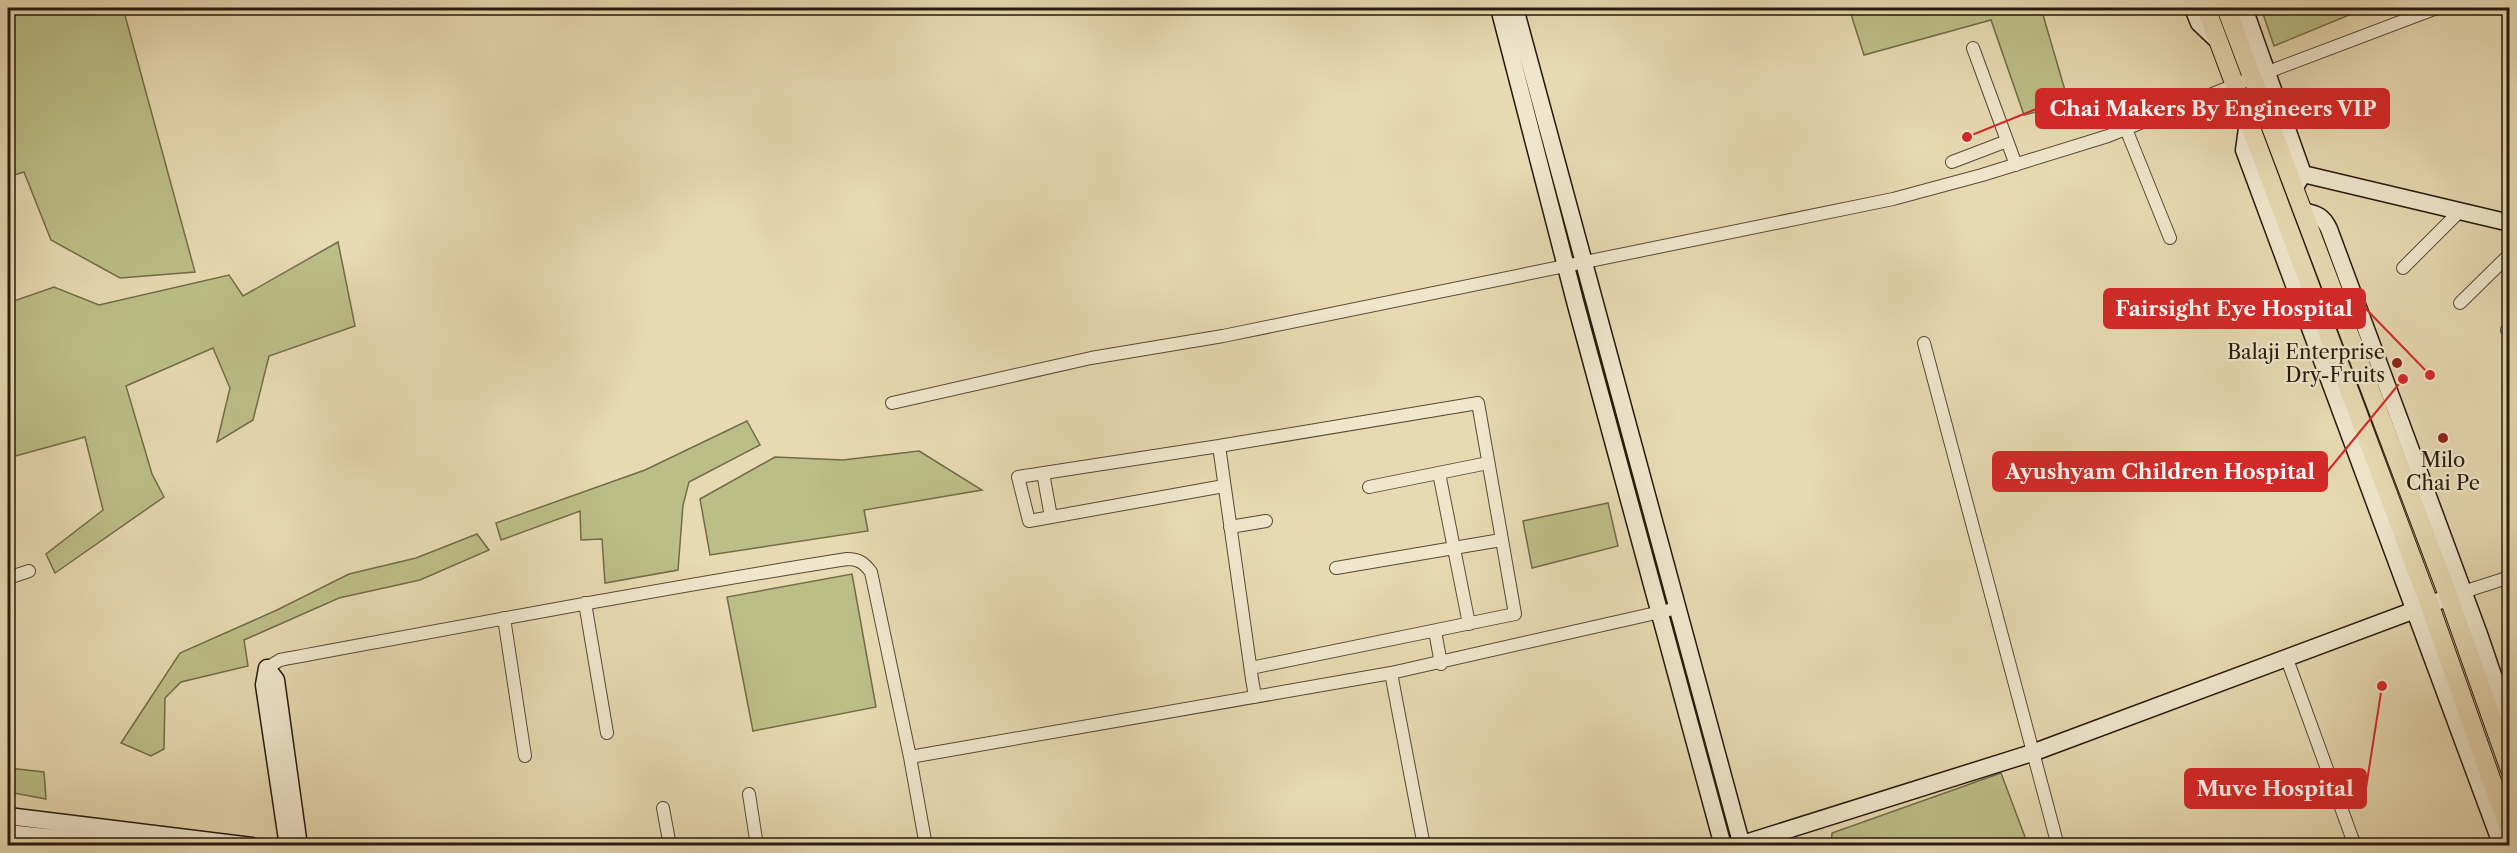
<svg xmlns="http://www.w3.org/2000/svg" width="2517" height="853" viewBox="0 0 2517 853" font-family="'Libre Caslon Text',serif">
<style>
.green{fill:#bcbe87;stroke:#726c4a;stroke-width:1.5}
.lines{fill:none;stroke-linecap:round;stroke-linejoin:round}
.street-casing{stroke:#584a36;stroke-width:14}
.secondary-casing{stroke:#281a0d;stroke-width:19}
.primary-casing{stroke:#281a0d;stroke-width:20}
.street{stroke:#efe6cc;stroke-width:12}
.secondary{stroke:#efe6cc;stroke-width:16}
.primary{stroke:#e7d9b1;stroke-width:18}
.poi-dot{fill:#8f2418;stroke:#efe6cc;stroke-width:2}
.labels{text-anchor:middle;stroke-width:4.5;stroke-linejoin:round;paint-order:stroke}
.poi-label{font-size:20px;fill:#281a0d;stroke:#efe6cc;text-anchor:end}
.leader{fill:none;stroke:#d62828;stroke-width:2}
.callout-dot{fill:#d62828;stroke:#efe6cc;stroke-width:2}
.callout{fill:#d62828;stroke:#d62828;stroke-width:2}
.callout-label{font-size:21px;text-anchor:middle;font-weight:bold;fill:#fff}
</style>
<rect width="100%" height="100%" fill="#e7d9b1"/>
<filter id="stains"><feTurbulence type="fractalNoise" baseFrequency=".00333" numOctaves="4"/><feColorMatrix values="0 0 0 0 .2 0 0 0 0 .09 0 0 0 0 .02 0 0 0 .5 -.17"/></filter>
<radialGradient id="worn" r=".72"><stop offset=".6" stop-color="#630" stop-opacity="0"/><stop offset="1" stop-color="#630" stop-opacity=".3"/></radialGradient>
<path class="green" d="M8,8H123L195,272L120,278L51,240L24,172L8,177Z
M1849,8H2041L2069,104L2024,115L1991,20L1864,55Z
M2261,8H2366L2274,46Z
M338,242L355,326L269,356L253,420L217,442L230,388L213,348L126,386L152,474L164,497L55,573L46,554L103,510L85,437L8,458V303L54,287L99,305L229,275L243,296Z
M747,421L760,445L689,482L683,505L678,570L605,583L602,539L581,540L580,511L501,540L496,523L645,470Z
M919,451L982,490L864,510L868,531L710,555L700,499L775,457L843,460Z
M1608,503L1618,546L1532,568L1523,521Z
M477,534L489,550L420,580L339,598L244,640L248,666L181,682L165,698L164,749L151,756L121,743L180,653L277,610L349,574L416,558Z
M852,574L876,707L753,731L727,597Z
M8,768L44,772L46,799L8,792Z
M2001,773L2028,845H1831L1832,833Z"/>
<g class="lines">
<defs>
<path id="street" d="M1973,48L2016,165
M2126,129L2170,238
M1952,162L2007,141
M2403,268L2460,211
M2460,303L2510,254
M2507,330L2510,327
M1924,343L2058,846
M892,403L1091,358L1223,336L1893,199L1982,175L2108,136L2252,78L2437,8
M1219,446L1018,477L1029,521L1224,486
M1043,473L1051,517
M1439,473L1469,624
M1369,487L1488,463
M1230,527L1266,521
M1336,568L1501,540
M8,578L29,571
M2463,592L2510,577
M585,603L607,733
M504,618L525,756
M1435,631L1441,664
M2287,659L2355,846
M267,668L280,660C469,625 657,589 847,559C859,559 864,563 871,572L910,757L926,846
M1251,668L1515,614L1478,403L1219,446L1252,679L1255,697
M1391,673L1424,846
M910,757L1391,673L1678,608
M749,794L757,846
M663,808L670,846"/>
<path id="secondary" d="M1499,8L1576,305L1723,846
M1515,8L1742,846
M2193,8L2199,23L2218,41
M2244,8L2303,174L2297,184
M2248,121L2244,150L2502,846
M2303,174L2510,223
M2303,211C2317,214 2323,216 2329,229L2479,634L2510,725
M267,668L276,680L299,846
M267,668L264,685L288,846
M8,816L252,846
M8,833L130,846
M1736,846L2032,753L2463,592"/>
<path id="primary" d="M2206,8L2430,606L2510,832
M2226,8L2449,598L2510,770"/>
</defs>
<use href="#street" class="street-casing"/>
<use href="#secondary" class="secondary-casing"/>
<use href="#primary" class="primary-casing"/>
<use href="#street" class="street"/>
<use href="#secondary" class="secondary"/>
<use href="#primary" class="primary"/>
</g>
<g class="poi-dot">
<circle cx="2397" cy="363" r="6"/>
<circle cx="2443" cy="438" r="6"/>
</g>
<g class="labels">
<g class="poi-label">
<text x="2385" y="359">Balaji Enterprise<tspan x="2385" dy="23">Dry-Fruits</tspan></text>
<text x="2443" y="467" text-anchor="middle">Milo<tspan x="2443" dy="23">Chai Pe</tspan></text>
</g>
</g>
<path class="leader" d="M1967 137L2036 109M2430 375L2365 308M2403 379L2327 472M2382 686L2366 788"/>
<g class="callout-dot">
<circle cx="1967" cy="137" r="6"/>
<circle cx="2430" cy="375" r="6"/>
<circle cx="2403" cy="379" r="6"/>
<circle cx="2382" cy="686" r="6"/>
</g>
<g class="callout">
<rect x="2036" y="89" width="353" height="39" rx="6"/>
<rect x="2104" y="289" width="261" height="39" rx="6"/>
<rect x="1993" y="452" width="334" height="39" rx="6"/>
<rect x="2185" y="769" width="181" height="39" rx="6"/>
</g>
<g class="callout-label">
<text x="2213" y="116">Chai Makers By Engineers VIP</text>
<text x="2234" y="316">Fairsight Eye Hospital</text>
<text x="2160" y="479">Ayushyam Children Hospital</text>
<text x="2275" y="796">Muve Hospital</text>
</g>
<rect width="2517" height="853" fill="none" stroke="#e7d9b1" stroke-width="30"/>
<rect x="9" y="9" width="2499" height="835" fill="none" stroke="#281a0d" stroke-width="3"/>
<rect x="15" y="15" width="2487" height="823" fill="none" stroke="#281a0d" stroke-width="1.5"/>
<rect width="100%" height="100%" filter="url(#stains)"/>
<rect width="100%" height="100%" fill="url(#worn)"/>
</svg>
